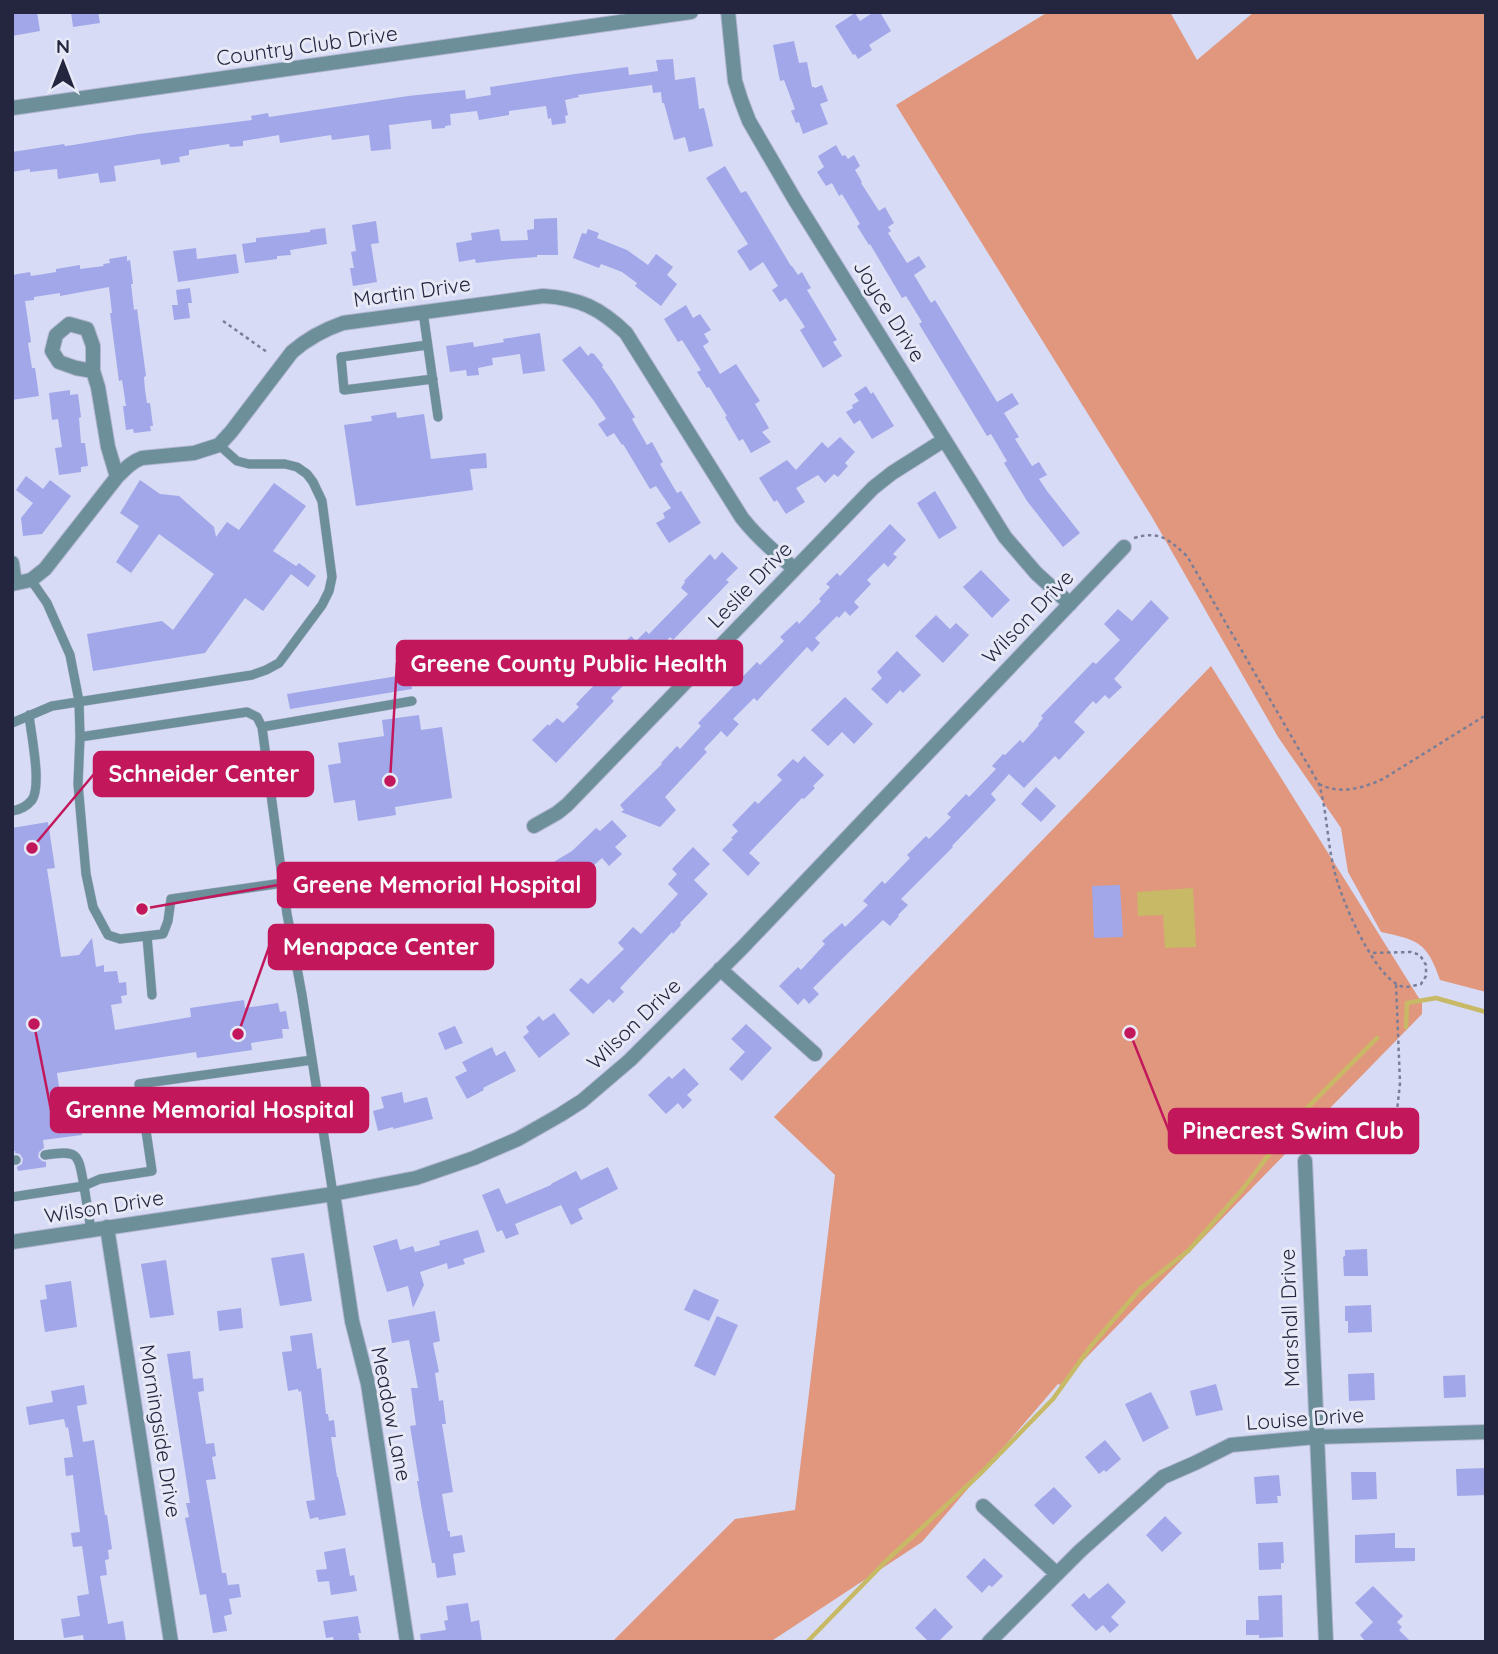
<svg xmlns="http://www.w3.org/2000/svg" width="1498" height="1654" viewBox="0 0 1498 1654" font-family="Quicksand,sans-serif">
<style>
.green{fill:#e1977d}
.water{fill:#c7b966}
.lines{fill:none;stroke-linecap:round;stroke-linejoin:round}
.stream{stroke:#c7b966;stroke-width:4.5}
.building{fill:#a1a7e8}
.service-casing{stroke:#b3b7d2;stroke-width:10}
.minor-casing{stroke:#b3b7d2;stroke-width:16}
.path{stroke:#7b7e98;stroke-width:2.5;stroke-dasharray:3.5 3.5;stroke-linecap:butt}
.service{stroke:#6c8f9a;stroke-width:9}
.minor{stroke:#6c8f9a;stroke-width:14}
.labels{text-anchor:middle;stroke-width:6;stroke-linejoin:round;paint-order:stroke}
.street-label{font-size:21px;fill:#242640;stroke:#e7e9f7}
.leader{fill:none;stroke:#c2185b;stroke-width:2.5}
.callout-dot{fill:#c2185b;stroke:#e7e9f7;stroke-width:2.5}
.callout{fill:#c2185b;stroke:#c2185b;stroke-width:2.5}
.callout-label{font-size:23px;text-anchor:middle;font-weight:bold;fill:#fff}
</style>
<rect width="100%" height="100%" fill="#d7dbf6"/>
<path class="green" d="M1048,12H1170L1197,60L1254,12H1486V992L1440,980C1427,942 1418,940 1381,932L1348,872L1341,828L1278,737L1152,517L896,105Z
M1211,666L1422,1003V1014L1081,1363L1060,1385L1058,1384L922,1542L770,1642H612L735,1519L795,1510L835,1175L774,1117Z"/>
<path class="water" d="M1193,888L1196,947L1165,948L1163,915L1138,916L1137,892Z"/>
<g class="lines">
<path class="stream" d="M1406,1027L1407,1003L1436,998L1486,1012
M807,1642L885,1562L981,1473L1053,1399L1091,1346L1141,1288L1188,1251L1242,1190L1297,1118L1377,1038"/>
</g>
<path class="building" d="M12,12H37L40,31L12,36Z
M71,12H98L100,23L73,27Z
M874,12H880L891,31L869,45L872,50L858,59L855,54L853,55L835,26L855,13L860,21Z
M794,41L799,63L807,62L812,87H814L815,88L822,85L828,101L820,104L828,124L803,134L799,122L796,123L791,111L795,109L784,80L780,81L773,45Z
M673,59L675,80L695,77L699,109L704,108L713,146L689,152L685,137L674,140L664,103H662L661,92L653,93L652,85L578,95L579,97L565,100L568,115L565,116L566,123L552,125L551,118L548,119L546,106L509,111V115L479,120L477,111L450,114L451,125L445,126V128L432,129L431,120L389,125L391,149L371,151L369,135L332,140L331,135L280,143L279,135L243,141V146L230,147L229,144L189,150V155L179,157L180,162L161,165L160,159L114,166L116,181L100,183L98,173L58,179L57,169L30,172V169L12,172V152L64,144L65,146L73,145L139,134L252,120L251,116L268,113L269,117L408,96L465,90L466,99L491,95L490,87L575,74L628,67L629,75L658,71L656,60Z
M836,145L842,156L845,155L848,159L854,155L860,166L855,170L862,182L861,183L879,211L885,207L894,223L888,227L891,231L888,233L907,263L919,256L926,267L914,275L931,303L935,300L997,402L1012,393L1019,404L1004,413L1019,437L1015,439L1032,466L1039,462L1047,475L1039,479L1047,491L1080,533L1063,547L1027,501L1004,463L1007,461L991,434L987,436L919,324L922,322L906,296L902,298L870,244L869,245L857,226L860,224L842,194L839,196L832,183L826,186L817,172L824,167L818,156Z
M725,166L741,193L746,191L791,266H792L798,275L802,272L811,288L807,290L837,340L833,342L842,356L823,368L800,330L805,327L786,298L780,302L772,290L778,286L763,262L750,271L737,251L748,244L706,178Z
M557,218L558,255H537V257L511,259L476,263L475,259L459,262L456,243L472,240L471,233L499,229L501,241L528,240L527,230L534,229V219Z
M376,221L379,243L371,244L377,282L353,286L350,268H354L351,252L356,251L352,225Z
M325,228L327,244L290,250L291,255L277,256V259L245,263L242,244L256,242V238L310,232V230Z
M588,229L599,233L597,238L627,250L648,265L656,254L673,267L667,275L677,284L661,306L635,286L637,283L622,272L601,264L599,268L573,258L582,233L586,234Z
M196,248L197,259L236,254L239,273L178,282L173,251Z
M127,256V261L130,260L133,284H131L134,310L137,309L146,376L144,377L145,390L147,403H150L153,426H150L151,431L134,433L133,429L126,430L123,406H126L122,380L119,381L110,313H112L109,287L60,296V293L34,297V300L25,301L31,342L28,343L32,368H35L39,396L12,400V275L30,272L31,276L44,274L56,272V269L80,265V269L104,266L103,264L110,263L109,259Z
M190,288L192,303H188L190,318L174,320L172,305H178L176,290Z
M686,305L693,318L700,314L711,330L704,334L709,342L703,346L720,374L736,364L760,401L755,404L769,428L762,432L771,442L751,453L743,439L739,441L725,417L727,416L709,387L707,388L697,372L701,370L682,340L678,342L664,319Z
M540,333L545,371L523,374L520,354L492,358L493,365L478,368L479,375L467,376L466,370L450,372L446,346L473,342L474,347L504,342L503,339Z
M580,346L588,356L591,353L594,354L603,365L602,367L611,379L635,417L632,419L647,445L652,442L663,462L660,464L677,493L681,491L701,523L669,543L656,523L665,518L663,513L671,508L656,486L650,489L623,444L622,445L614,433L607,437L598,424L606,419L594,401L562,360Z
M866,386L871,394L873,392L894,426L872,439L860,420L854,424L846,412L853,408L852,405L859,401L854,394Z
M70,390V395L78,394L81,417L79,418L81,443H85L88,466L81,467V472L59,475L55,448L62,447L58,419L52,420L49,393Z
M396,412L397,418L424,414L431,459L486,453L487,468L470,469L473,490L356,506L344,425L372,421L371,416Z
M840,437L855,452L845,463L848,466L838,477L834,474L825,483L818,475L796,488L805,502L786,514L777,500L774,502L759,478L787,460L796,470L822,442L828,448Z
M26,476L43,489L50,480L71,496L42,534L23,536L21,518L33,503L16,490Z
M140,480L160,494L179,496L214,527L216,537L227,522L239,530L274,483L306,506L273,551L296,566L299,563L316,576L308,587L291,574L263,611L245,598L205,653L93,671L87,634L162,621L173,630L214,574L159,534L131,573L116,562L139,526L120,513Z
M935,491L957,528L939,539L917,503Z
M890,524L906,540L893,554L897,557L888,567L884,563L867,580L871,584L854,602L859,607L850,616L845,611L839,618L837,616L815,638L820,643L812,652L807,647L757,701L754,698L733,719L739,724L727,737L721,731L704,749L707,752L665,797L676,810L660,827L621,812L624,810L620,805L662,764L661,763L677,746L680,749L701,726L698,723L757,662L760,665L784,641L780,637L797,621L799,624L821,601L819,599L830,587L826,584L837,573L840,576Z
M722,552L738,568L726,580L729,582L673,640L670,637L650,658L653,661L634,681L631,678L611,698L614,701L556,763L532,740L548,724L549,726L557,718L563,723L579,707L576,704L627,651L621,646L631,636L636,641L646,631L649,634L688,594L681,588L685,582L684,581L710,554L715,560Z
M981,570L1010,600L992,618L963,587Z
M1151,600L1169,618L1114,679L1122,687L1109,699L1105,695L1096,704L1093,701L1074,722L1085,732L1059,760L1055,756L1024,788L1009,774L991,794L996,800L952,846L953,847L901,899L908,905L898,915L899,916L890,926L883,920L850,951L813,988L819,994L809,1004L804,998L798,1005L779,986L798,967L801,970L825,944L822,941L842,923L845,927L868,905L863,901L882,881L885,884L910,858L907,855L926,836L929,839L951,817L947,814L966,794L969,797L996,769L992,766L1003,754L1005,755L1020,740L1023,743L1039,725L1038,724L1043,718L1041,716L1093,662L1096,664L1120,640L1104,624L1118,609L1132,621Z
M936,615L950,629L956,623L969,635L943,663L915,636Z
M897,651L921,675L903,693L900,690L887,704L871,689L882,678L877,672Z
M410,674L412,689L290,709L287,694Z
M845,697L873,724L854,744L842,732L828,746L811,730Z
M419,715L421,730L442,727L452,798L395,807L396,815L358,821L355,800L334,803L328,765L341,763L338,743L384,736L382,720Z
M804,756L824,775L813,786L815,788L804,799L802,798L749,853L760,863L748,876L722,850L733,839L731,838L738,831L732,825L755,801L758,804L782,780L777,775L793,759L798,763Z
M1036,787L1056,806L1041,822L1021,804Z
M612,820L627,836L615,847L622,854L609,866L602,858L593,866L589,862L570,873L576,882L568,886L573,895L553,907L535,875L553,865L552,863L572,851L596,828L600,831Z
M48,822L55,868L47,869L61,957L79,955L92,938L96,967L104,965V972L117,971L119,983L126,982L127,995L121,996L122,1003L111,1005L115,1030L191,1017L190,1008L244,1000L245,1008L278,1003L280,1012L286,1011L289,1029H282L283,1038L251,1043L252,1050L197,1058L196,1052L57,1073L61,1100L75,1097L82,1135L43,1140L44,1148L39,1152L38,1157L42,1161L46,1162V1167L18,1171L17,1167L22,1164L23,1159L20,1154L15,1153V1151H12V828Z
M693,847L710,864L694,880L708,894L680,923L681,925L673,934L672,932L620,988L624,992L613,1003L609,999L593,1014L569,990L581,978L588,984L624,949L618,943L633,927L641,934L678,894L668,884L677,874L672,869Z
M1120,885L1123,937L1094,938L1092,886Z
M554,1013L570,1034L539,1058L523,1037L529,1032L526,1027L539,1016L543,1021Z
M746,1024L772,1048L742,1081L729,1069L745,1052L731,1039Z
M455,1026L463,1043L445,1050L438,1033Z
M492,1047L496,1056L505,1051L516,1071L483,1088L484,1090L467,1099L455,1077L467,1071L462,1062Z
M684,1068L699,1084L687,1095L692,1100L683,1109L678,1103L666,1114L648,1095L669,1076L672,1079Z
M402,1092L404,1103L427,1097L433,1119L393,1129V1127L378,1131L373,1111L384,1108L381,1097Z
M608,1167L618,1189L578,1209L583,1219L571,1225L561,1205L515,1224L519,1234L506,1239L502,1230L497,1232L482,1195L499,1188L506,1204L551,1185V1184L576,1171L581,1180Z
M478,1230L485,1252L463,1259L465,1264L448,1269L447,1263L420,1272L424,1285L413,1308L408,1286L387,1292L373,1246L397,1239L400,1250L413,1246L415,1252L440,1245L439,1241Z
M1367,1249L1368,1276H1344L1343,1257L1345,1256V1250Z
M304,1253L312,1301L280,1306L271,1258Z
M166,1260L174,1315L150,1318L141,1264Z
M71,1281L77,1327L45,1332L40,1300L47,1299L45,1285Z
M694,1289L719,1300L709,1321L684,1310Z
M1371,1305L1372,1332L1348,1333V1321H1345V1306Z
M241,1308L243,1328L219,1331L217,1311Z
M435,1311L440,1341L433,1343L439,1372L435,1373L439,1401L443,1400L446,1424H442L453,1492L442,1494L448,1531H450V1537L462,1535L465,1552L453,1554L456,1575L437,1578L435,1563H432L423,1516L417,1481H419L410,1426L416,1425L411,1388H418L409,1340L392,1343L388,1320Z
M717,1316L738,1325L715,1376L694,1366Z
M312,1333L317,1369L321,1368L326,1414H328L329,1421L334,1420L336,1437H331L337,1477H338L346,1515L319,1520L318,1517L310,1519L306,1501L315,1500L301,1391L299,1392L298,1389L288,1391L282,1352L292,1351L290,1336Z
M190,1351L193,1379L203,1378L204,1391L198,1392L206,1444L214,1443L216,1456L212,1457L216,1479L206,1480L222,1573H226L228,1585L239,1584L241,1597L229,1599L232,1614L224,1616L227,1631L213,1633L206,1594L200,1595L185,1518L189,1517L186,1503H190L167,1354Z
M1374,1373L1375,1400L1349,1401L1348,1374Z
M1465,1375L1466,1397L1444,1398L1443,1376Z
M1216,1384L1223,1410L1196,1416L1190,1391Z
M84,1385L87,1404L77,1406L83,1442L94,1440L105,1515H107L112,1549L108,1550L109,1559L105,1560L107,1575L100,1576L108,1624L123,1621L126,1642H84L83,1635L64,1638L61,1619L80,1616L77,1596L89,1594L82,1546L73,1547L71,1533L80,1532L73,1475L66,1476L64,1458L73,1457L68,1427L66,1428L64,1419L29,1425L26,1407L53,1402L51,1391Z
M1151,1392L1169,1428L1143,1442L1125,1404Z
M1105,1440L1121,1459L1106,1472L1104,1470L1099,1474L1085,1457Z
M1486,1468V1495L1457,1496L1456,1469Z
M1351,1472H1376L1377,1499L1352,1500Z
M1279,1475L1281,1496H1277L1278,1503L1256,1504L1254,1477Z
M1054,1487L1072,1506L1053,1525L1034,1505Z
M1165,1516L1182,1533L1162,1552L1146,1535Z
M1395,1533V1548H1415V1561L1355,1563V1535Z
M1283,1542L1284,1563H1281V1569L1259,1570L1258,1543Z
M345,1548L350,1576L354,1575L357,1591L331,1595L329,1581L318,1582L316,1570L327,1569L324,1552Z
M984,1558L1003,1576L992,1587L989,1585L982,1593L966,1577Z
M1108,1583L1126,1602L1111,1617L1119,1625L1110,1633L1103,1625L1096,1631L1071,1605L1084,1593L1089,1599Z
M1373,1586L1403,1616L1397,1622L1402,1627L1399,1630L1411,1642H1366L1360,1635L1373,1622L1355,1603Z
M1282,1595L1283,1637L1259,1638V1635H1246V1620H1259L1258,1596Z
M468,1603L471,1622L479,1620L482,1642H421L420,1634L446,1630L444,1621L448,1620L446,1606Z
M935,1608L953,1627L938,1642H929L915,1628Z
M358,1616L361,1633H358L360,1642H334L333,1637L326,1638L323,1621Z"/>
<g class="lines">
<defs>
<path id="service" d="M423,312L438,417
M427,345L341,357L344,390L433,379
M31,580L47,603L70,655L79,701L80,737L78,784L86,874L93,907L108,935L120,939L163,934L168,921L171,899L283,883
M12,723L52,706L252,675L266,670L279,663L322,605L329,591L332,577L322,501L313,482L307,474L297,467L285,464H249L237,461L219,445
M262,727L412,701
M80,737L247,712L257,717L262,727L287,914L302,995L333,1194
M12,811C19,810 27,806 32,800C42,785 31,734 29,715
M147,936L152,995
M12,1160H16
M12,1197L84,1186C78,1153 79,1150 45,1155
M91,1230L84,1186L100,1179L152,1171L139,1084L312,1060"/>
<path id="minor" d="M728,12L735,81L741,100L749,121L795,200L1005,537L1036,573L1070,604
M12,108L691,12
M93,371L76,368L59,362L52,351L56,335L69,324L87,329L93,346V371L98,387L108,447L117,477
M12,563L15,583
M12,584L31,580L45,569L117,477C125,469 131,462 142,458L194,453L219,445L231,432L292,352C308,338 323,330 343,323L543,296C579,298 600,308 626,333L742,518C757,537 775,553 795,569
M534,826L557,813L567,805L873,488L892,473L944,440
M720,969L815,1054
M1305,1161L1326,1642
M333,1194L352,1321L368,1384L407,1642
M107,1227L171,1642
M12,1242L333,1194L416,1178L474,1158L518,1139L560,1115L582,1101L630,1060L743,947L1124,547
M983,1506L1057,1574
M989,1642L1080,1551L1163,1477L1195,1463L1231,1445L1316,1437L1486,1432"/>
</defs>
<use href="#service" class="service-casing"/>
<use href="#minor" class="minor-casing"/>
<path class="path" d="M223,321L267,352
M1134,538C1160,530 1169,540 1187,556L1319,784C1327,811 1327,841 1334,869C1339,895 1376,984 1405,987C1409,987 1416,985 1421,984L1426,976V965L1420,955L1411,952L1371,953
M1319,784C1340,795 1363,788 1383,779L1486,715
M1312,1149L1318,1141L1329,1134L1375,1132L1388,1126L1397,1111L1400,1083L1396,984"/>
<use href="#service" class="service"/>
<use href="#minor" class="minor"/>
</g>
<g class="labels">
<g class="street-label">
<text transform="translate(307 46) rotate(-8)" y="7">Country Club Drive</text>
<text transform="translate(412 292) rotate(-8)" y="7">Martin Drive</text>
<text transform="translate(889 311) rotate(58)" y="7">Joyce Drive</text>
<text transform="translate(750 585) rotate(-46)" y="7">Leslie Drive</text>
<text transform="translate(1028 617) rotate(-46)" y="7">Wilson Drive</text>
<text transform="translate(634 1024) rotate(-44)" y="7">Wilson Drive</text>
<text transform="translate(104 1207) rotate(-9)" y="7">Wilson Drive</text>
<text transform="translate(1290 1318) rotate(-92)" y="7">Marshall Drive</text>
<text transform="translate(391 1414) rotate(79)" y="7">Meadow Lane</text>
<text transform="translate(1305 1419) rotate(-4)" y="7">Louise Drive</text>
<text transform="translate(160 1431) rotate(81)" y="7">Morningside Drive</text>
</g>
</g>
<path class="leader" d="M390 781L397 663M32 848L94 774M142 909L278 885M238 1034L269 947M34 1024L51 1110M1130 1033L1169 1131"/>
<g class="callout-dot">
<circle cx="390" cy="781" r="7"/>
<circle cx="32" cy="848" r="7"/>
<circle cx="142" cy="909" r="7"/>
<circle cx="238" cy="1034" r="7"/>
<circle cx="34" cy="1024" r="7"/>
<circle cx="1130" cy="1033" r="7"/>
</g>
<g class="callout">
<rect x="397" y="641" width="345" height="44" rx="7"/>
<rect x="94" y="752" width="219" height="44" rx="7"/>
<rect x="278" y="863" width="317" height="44" rx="7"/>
<rect x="269" y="925" width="224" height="44" rx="7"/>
<rect x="51" y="1088" width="317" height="44" rx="7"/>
<rect x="1169" y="1109" width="249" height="44" rx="7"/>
</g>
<g class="callout-label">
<text x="569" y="672">Greene County Public Health</text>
<text x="204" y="782">Schneider Center</text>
<text x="437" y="893">Greene Memorial Hospital</text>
<text x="381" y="955">Menapace Center</text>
<text x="210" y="1118">Grenne Memorial Hospital</text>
<text x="1293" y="1139">Pinecrest Swim Club</text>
</g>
<rect width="1498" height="1654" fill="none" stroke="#242640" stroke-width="28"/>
<g transform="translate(63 63)" stroke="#e7e9f7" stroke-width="5" paint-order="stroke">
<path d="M0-5L12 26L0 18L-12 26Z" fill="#242640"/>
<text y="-10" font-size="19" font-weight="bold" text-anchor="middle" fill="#242640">N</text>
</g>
</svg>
